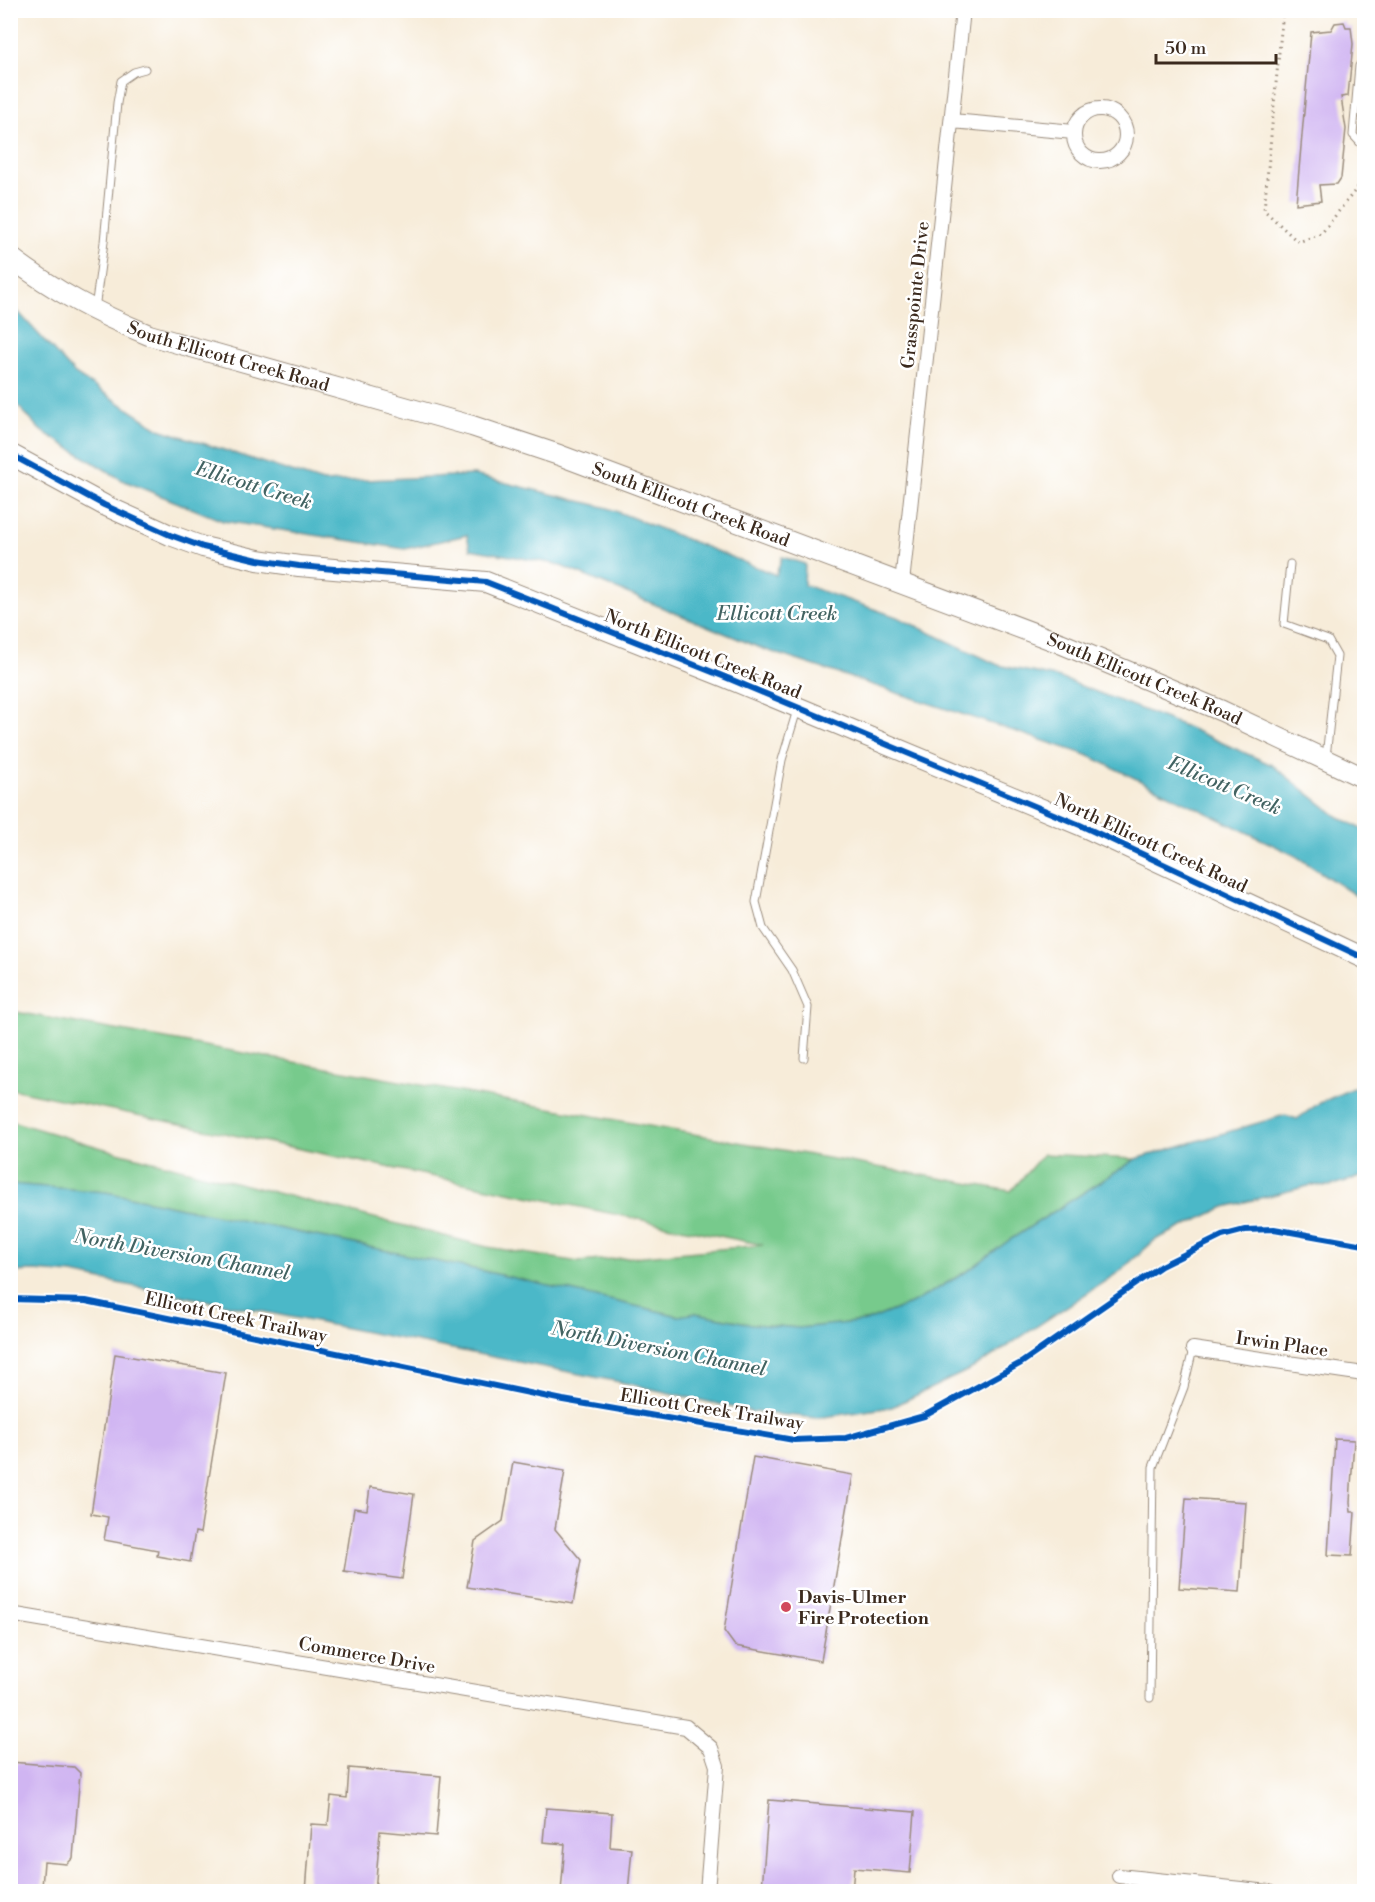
<svg xmlns="http://www.w3.org/2000/svg" width="1375" height="1902" viewBox="0 0 1375 1902" font-family="'Libre Bodoni',serif">
<style>
.green{fill:#77ca8c;stroke:#597a55;stroke-width:1.5}
.water{fill:#4cb8c8;stroke:#447173;stroke-width:1.5}
.building{fill:#d0b5f2}
.lines{fill:none;stroke-linecap:round;stroke-linejoin:round}
.lane-casing{stroke:#998b7c;stroke-width:9}
.street-casing{stroke:#998b7c;stroke-width:16}
.secondary-casing{stroke:#998b7c;stroke-width:22}
.path{stroke:#998b7c;stroke-width:3;stroke-dasharray:1.5 4.5;stroke-linecap:butt}
.lane{stroke:#fff;stroke-width:7}
.street{stroke:#fff;stroke-width:14}
.secondary{stroke:#fff;stroke-width:20}
.cycleway-casing{stroke:#fff;stroke-width:10}
.cycleway{stroke:#0057b8;stroke-width:6}
.poi-dot{fill:#d1495b;stroke:#fff;stroke-width:2}
.labels{text-anchor:middle;stroke-width:5;stroke-linejoin:round;paint-order:stroke}
.street-label{font-size:18px;fill:#3b2a1e;stroke:#fff}
.poi-label{font-size:18px;font-weight:bold;fill:#3b2a1e;stroke:#fff;text-anchor:start}
.water-label{font-size:20px;font-style:italic;fill:#426362;stroke:#fff}
</style>
<rect width="100%" height="100%" fill="#fff"/>
<filter id="ink" filterUnits="userSpaceOnUse"><feTurbulence type="fractalNoise" baseFrequency=".0167" numOctaves="2"/><feDisplacementMap in="SourceGraphic" scale="12" xChannelSelector="R" yChannelSelector="G"/><feConvolveMatrix kernelMatrix="1 2 1 2 8 2 1 2 1" color-interpolation-filters="sRGB"/></filter>
<filter id="wash" filterUnits="userSpaceOnUse"><feTurbulence type="fractalNoise" baseFrequency=".008" numOctaves="4" result="noise"/><feDisplacementMap in="SourceGraphic" scale="24" xChannelSelector="R" yChannelSelector="G"/><feGaussianBlur stdDeviation="1.35" result="paint"/><feColorMatrix in="noise" values="0 0 0 0 0 0 0 0 0 0 0 0 0 0 0 0 0 1.4 0 .05"/><feComposite in="paint" operator="in"/></filter>
<g filter="url(#wash)">
<rect width="100%" height="100%" fill="#f7ecd9"/>
<path class="green" d="M10,1011L1011,1191L1043,1154L1136,1159L1008,1241L969,1270L915,1302L867,1321L799,1328L752,1324L696,1313L679,1316L483,1271L106,1192L11,1184V1121L102,1148L487,1247L579,1262L763,1245L11,1089Z"/>
<path class="water" d="M10,303L75,374L159,429L323,482L474,475L608,508L776,575L782,557L805,564L804,585L897,617L998,665L1060,678L1182,725L1272,765L1337,816L1364,830V901L1296,856L1087,755L763,649L556,564L470,549L467,535L405,549L223,521L122,480L40,430L11,398Z
M1364,1083V1176L1330,1186L1312,1185L1225,1207L1155,1240L1119,1272L977,1366L892,1407L817,1418L753,1412L630,1384L72,1274L35,1271L11,1272V1184L106,1192L483,1271L679,1316L696,1313L752,1324L799,1328L867,1321L915,1302L969,1270L1008,1241L1136,1159L1285,1115L1297,1119L1318,1104Z"/>
<g id="blocks">
<path class="building" d="M1344,22L1346,27H1351L1353,44L1348,96L1341,97L1346,129L1341,178L1337,184L1319,185L1321,201L1296,204L1311,32L1331,30L1335,23Z
M115,1354L226,1373L200,1533L195,1532L190,1562L157,1556L158,1550L104,1540L108,1517L91,1514Z
M1335,1439L1354,1440L1350,1502L1351,1512H1355L1352,1556L1328,1555Z
M753,1457L853,1475L821,1661L735,1646L724,1631Z
M513,1462L565,1471L555,1529L581,1560L573,1604L467,1587L475,1541L503,1521Z
M370,1487L414,1494L402,1579L344,1571L354,1508L367,1510Z
M1186,1498L1246,1502L1240,1592L1179,1588Z
M10,1762L74,1767L80,1773L73,1858L67,1864L44,1862L42,1887L37,1886L36,1892H10Z
M349,1768L441,1776L436,1836L380,1831L375,1892H306L311,1824L328,1825L331,1796L347,1798Z
M769,1800L915,1812L910,1873L854,1868L852,1892H801L762,1888Z
M546,1808L612,1813L610,1847L632,1849L628,1892H561L565,1844L543,1842Z"/>
</g>
</g>
<g filter="url(#ink)">
<use href="#blocks" fill-opacity="0" stroke="#998b7c" stroke-width="1.5"/>
<g class="lines">
<defs>
<path id="lane" d="M1364,59L1359,66L1353,135L1364,147
M95,309L104,242L117,103L121,81L134,72L145,69
M1290,564L1284,624L1328,640L1337,656L1326,757
M797,710L782,760L756,902L763,928L792,970L808,1007L804,1058
M1150,1698L1153,1467L1184,1387L1193,1349"/>
<path id="street" d="M1074 135a26 26 0 1 1 52 0a26 26 0 1 1-52 0Z
M952,121L1074,132
M902,583L963,10
M1193,1349L1364,1374
M10,1614L686,1727L711,1748L717,1766L707,1892
M1119,1876L1269,1892"/>
<g id="secondary">
<path id="s1" d="M10,257C56,292 96,313 149,335L472,426L559,455L1060,643L1222,711L1364,778"/>
<path d="M10,454L104,505L170,535L203,547L258,560L299,566L486,582L725,677L1080,825L1364,958"/>
</g>
</defs>
<use href="#lane" class="lane-casing"/>
<use href="#street" class="street-casing"/>
<use href="#secondary" class="secondary-casing"/>
<path class="path" d="M1283,10L1264,210L1298,242L1321,234L1364,179
M1350,10L1364,12"/>
<use href="#lane" class="lane"/>
<use href="#street" class="street"/>
<use href="#secondary" class="secondary"/>
<defs>
<path id="cycleway" d="M10,454L104,505L170,535L203,547L258,560L299,566L486,582L725,677L1080,825L1364,958
M10,1299L86,1301L563,1400L794,1440L846,1438L924,1416L1021,1363L1161,1266L1222,1236L1245,1230L1274,1229L1364,1245"/>
</defs>
<use href="#cycleway" class="cycleway-casing"/>
<use href="#cycleway" class="cycleway"/>
</g>
</g>
<circle class="poi-dot" cx="786" cy="1607" r="6"/>
<g class="labels">
<g class="street-label">
<text transform="translate(915 295) rotate(-84)" y="6">Grasspointe Drive</text>
<text dy="6" stroke="none"><textPath href="#s1" startOffset="242">South Ellicott Creek Road</textPath></text>
<text dy="6" stroke="none"><textPath href="#s1" startOffset="728">South Ellicott Creek Road</textPath></text>
<text transform="translate(703 654) rotate(22)" y="6">North Ellicott Creek Road</text>
<text dy="6" stroke="none"><textPath href="#s1" startOffset="1214">South Ellicott Creek Road</textPath></text>
<text transform="translate(1151 843) rotate(25)" y="6">North Ellicott Creek Road</text>
<text transform="translate(236 1317) rotate(12)" y="6">Ellicott Creek Trailway</text>
<text transform="translate(1282 1344) rotate(8)" y="6">Irwin Place</text>
<text transform="translate(712 1409) rotate(9)" y="6">Ellicott Creek Trailway</text>
<text transform="translate(367 1655) rotate(10)" y="6">Commerce Drive</text>
</g>
<g class="poi-label">
<text x="798" y="1603">Davis-Ulmer<tspan x="798" dy="21">Fire Protection</tspan></text>
</g>
<g class="water-label">
<text transform="translate(254 485) rotate(17)" y="7">Ellicott Creek</text>
<text x="777" y="620">Ellicott Creek</text>
<text transform="translate(1225 785) rotate(23)" y="7">Ellicott Creek</text>
<text transform="translate(182 1254) rotate(10)" y="7">North Diversion Channel</text>
<text transform="translate(659 1348) rotate(11)" y="7">North Diversion Channel</text>
</g>
</g>
<rect width="1375" height="1902" fill="none" stroke="#fff" stroke-width="36"/>
<path d="M1156 54v9h120v-9" fill="none" stroke="#3b2a1e" stroke-width="3"/>
<text x="1165" y="54" font-size="18" fill="#3b2a1e" stroke="#ffffff" stroke-width="4.5" paint-order="stroke">50 m</text>
</svg>
